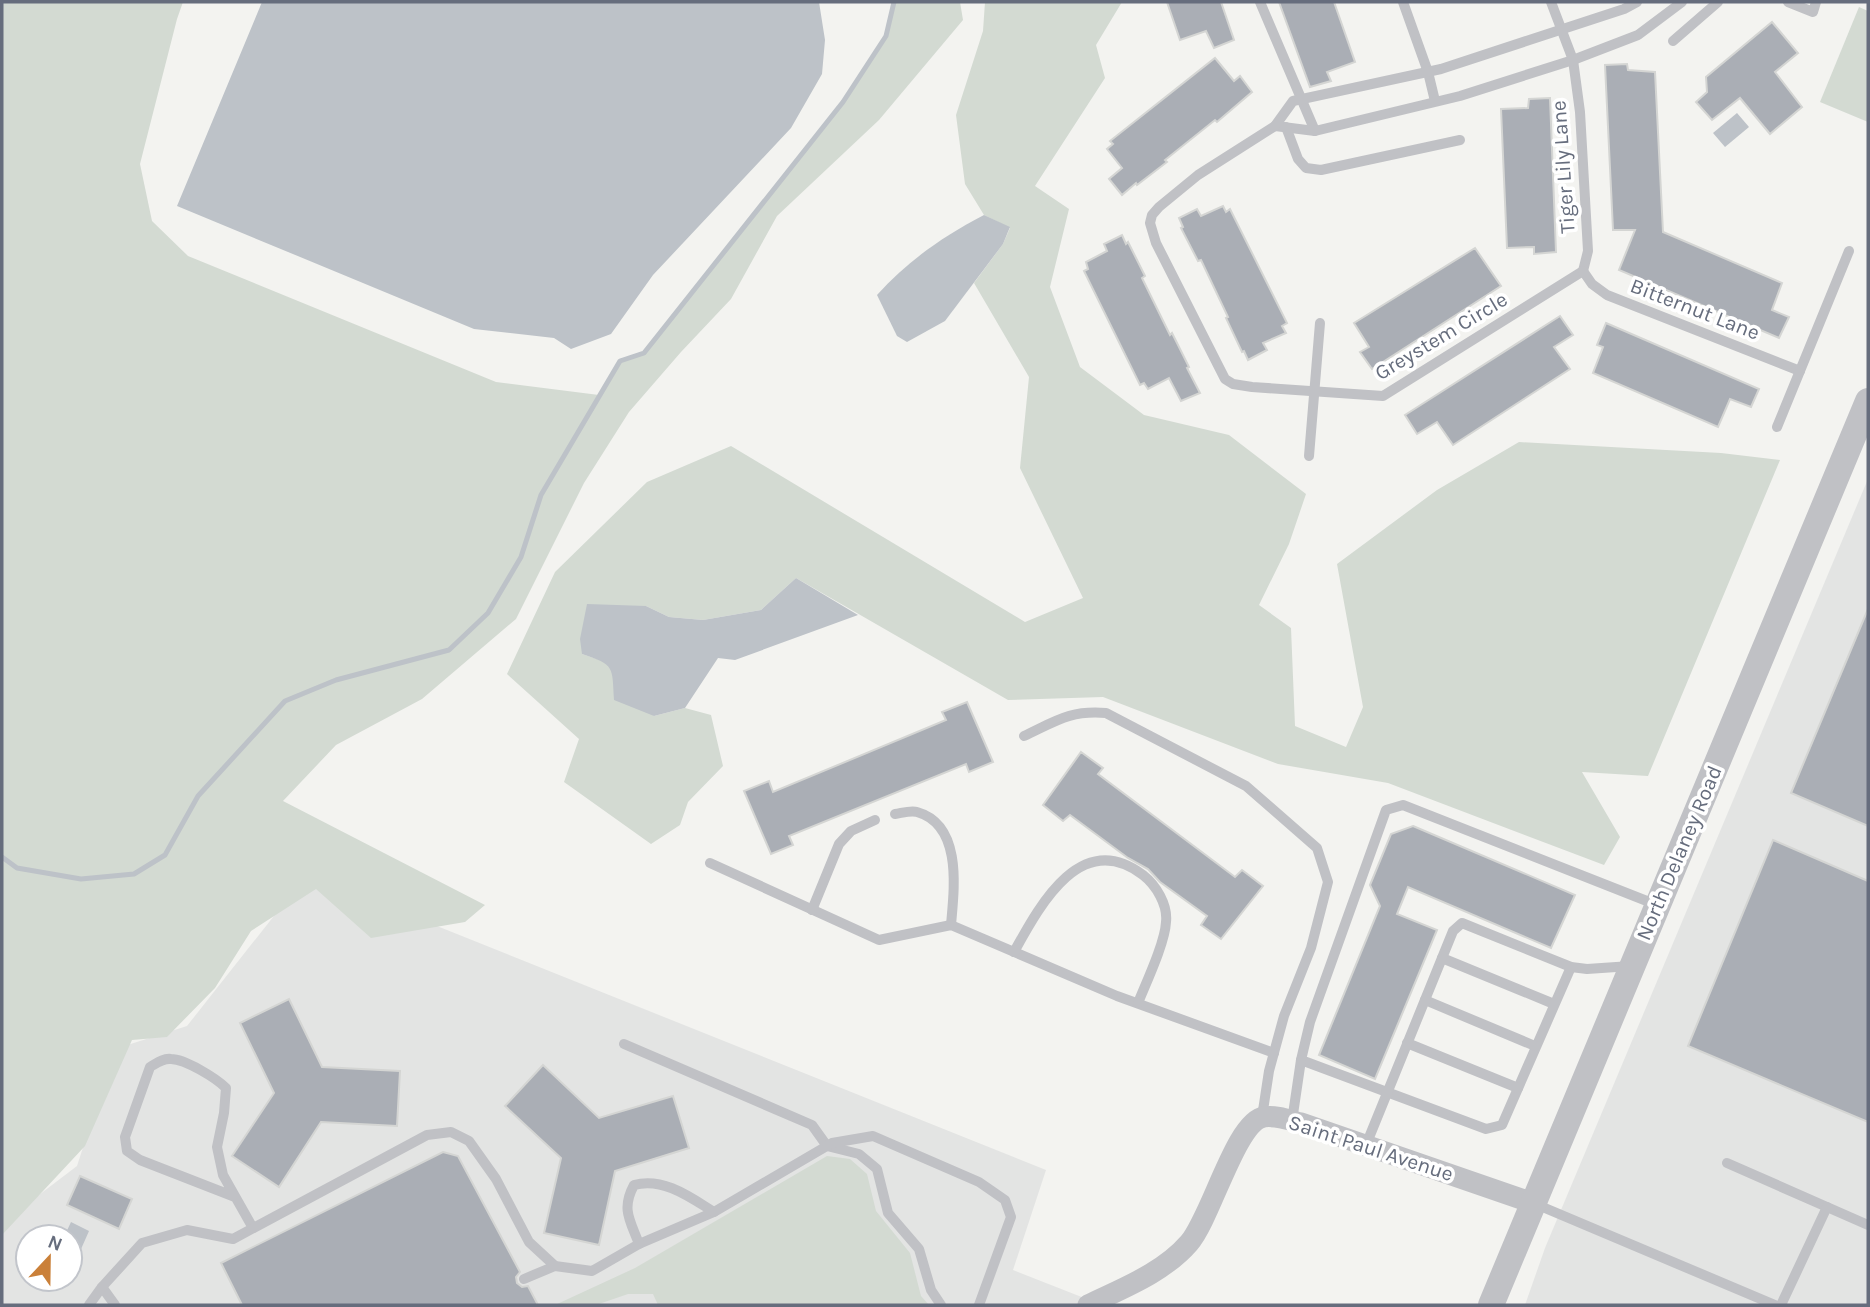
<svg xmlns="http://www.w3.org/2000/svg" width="1870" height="1307" font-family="Karla,sans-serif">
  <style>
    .built { fill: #e3e4e3; fill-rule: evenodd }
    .green { fill: #d3dad2 }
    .water { fill: #bdc2c8 }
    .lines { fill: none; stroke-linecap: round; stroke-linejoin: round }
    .stream { stroke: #bdc2c8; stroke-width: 5 }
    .building { fill: #aaaeb5; stroke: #d4d5d3; stroke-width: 2 }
    .service { stroke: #c0c1c5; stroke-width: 10 }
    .minor { stroke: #c0c1c5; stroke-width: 21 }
    .tertiary { stroke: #c0c1c5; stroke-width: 26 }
    .labels { text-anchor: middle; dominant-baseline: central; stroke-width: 7; stroke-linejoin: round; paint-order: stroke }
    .street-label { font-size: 21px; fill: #666d7d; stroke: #fff }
  </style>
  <rect width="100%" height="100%" fill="#f3f3f0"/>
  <g class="built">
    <path d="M1868,479v826h-343l20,-57z"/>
    <path d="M307,874l739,296 -33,100 89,35h-1100v-82l75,-57 38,-117 72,-23zM28,1237h42v42h-42z"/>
  </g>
  <g class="green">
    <path d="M2,2h181l-6,17 -37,145 12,57 36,35 308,126 103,13 21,-34 24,-8 199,-251 43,-66 8,-34h66l3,18 -84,100 -102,96 -46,83 -50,53 -52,60 -45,71 -68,136 -94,80 -86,46 -53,56 202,104 -20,17 -94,16 -55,-49 -65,42 -36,57 -48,49 -35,3 -47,106 -83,89z"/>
    <path d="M985,2h137l-26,43 9,33 -70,108 34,23 -19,78 30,80 64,48 85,20 77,59 -17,50 -30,61 32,23 4,98 51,21 17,-40 -26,-143 100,-74 82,-48 202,11 59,7 -132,316 -66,-4 38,65 -16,28 -216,-82 -110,-19 -175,-67 -95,3 -212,-122 -35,32 -58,10 -34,-3 -23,-11 -64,48 24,8 48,54 31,-8 26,7 12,51 -35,36 -8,23 -29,19 -87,-62 15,-43 -72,-65 48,-102 92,-90 84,-36 294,176 58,-24 -63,-130 9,-91 -55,-94 29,-39 7,-16 -26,-13 -19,-31 -9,-69 27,-84z"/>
    <path d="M1859,7l9,4v111l-48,-20z"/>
    <path d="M827,1156l23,3 17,15 9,37 34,42 11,43 8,9h-271l-5,-11h-25l-32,11h-41l80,-37z"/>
  </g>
  <g class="water">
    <path d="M262,2h557l6,38 -3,34 -31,54 -138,147 -42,59 -40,15 -17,-11 -80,-9 -297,-123z"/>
    <path d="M1737,113l12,14 -24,20 -12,-14z"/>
    <path d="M984,215l26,12 -7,17 -58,77 -38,21 -10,-6 -20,-41c32,-35 65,-58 107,-80z"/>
    <path d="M796,578l62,37 -123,45 -17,-2 -33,50 -31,8 -40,-16c-2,-34 1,-35 -32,-46l-2,-15 7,-35 59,2 23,11 34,3 58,-10z"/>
    <path d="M71,1222l18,9 -19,43v-37h-6z"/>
  </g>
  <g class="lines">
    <path class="stream" d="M2,857l15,11 64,11 53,-5 31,-19 33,-59 87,-95 51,-21 113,-30 39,-37 33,-56 20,-62 79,-134 24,-8 199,-251 43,-66 8,-34"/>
  </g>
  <g class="building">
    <path d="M1167,2h54l13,38 -20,8 -8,-17 -26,9z"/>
    <path d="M1279,2h55l21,60 -28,10 4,9 -21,6z"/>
    <path d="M1772,22l26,31 -23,19 27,35 -32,27 -30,-36 -28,22 -16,-18 11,-10 -1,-15z"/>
    <path d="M1215,58l19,23 6,-5 12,16 -35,30 -2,-2 -50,40 2,2 -30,23 -1,-2 -14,12 -13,-16 13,-11 -15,-19 6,-5 -3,-3z"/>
    <path d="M1627,64l1,6 27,2 8,160 119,51 -10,27 17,7 -10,21 -160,-68 16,-40h-22l-8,-165z"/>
    <path d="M1550,98l6,154 -22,2v-7l-27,1 -6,-139 27,-1 1,-9z"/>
    <path d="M1223,206l3,6 4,-3 57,114 -5,3 4,7 -23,10 4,7 -19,10 -4,-9 -2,1 -16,-34 2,-1 -27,-57 -3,1 -17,-33 2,-1 -4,-9 18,-9 4,7z"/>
    <path d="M1122,235l4,9 2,-2 17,34 -3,2 28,57 2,-2 17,34 -2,1 13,25 -19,8 -12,-23 -21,11 -4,-6 -4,2 -56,-114 4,-2 -2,-7 21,-11 -3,-7z"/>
    <path d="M1475,248l26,38 -129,83 -12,-17 9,-5 -15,-24z"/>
    <path d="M1560,316l13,19 -19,12 16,22 -117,76 -16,-23 -20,12 -12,-19z"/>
    <path d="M1606,323l153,66 -8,18 -21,-8 -12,28 -125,-54 10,-26 -6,-2z"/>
    <path d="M1868,609v217l-77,-33z"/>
    <path d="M967,702l26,60 -24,10 -3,-8 -177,72 4,9 -22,9 -27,-63 25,-10 4,11 173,-72 -4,-8z"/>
    <path d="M1081,752l22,16 -5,6 137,103 7,-7 21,16 -42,53 -20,-14 6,-9 -47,-34 -12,-13 -20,-11 -58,-43 -7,6 -20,-16z"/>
    <path d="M1413,826l162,69 -24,53 -143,-61 -11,27 40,16 -62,149 -56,-24 61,-149 -10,-21 21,-51z"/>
    <path d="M1773,840l95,41v241l-180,-76z"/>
    <path d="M289,999l33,68 78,4 -3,55 -76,-4 -42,65 -47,-31 42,-63 -34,-70z"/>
    <path d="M543,1065l56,53 74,-22 16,52 -74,23 -16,74 -55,-12 17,-75 -56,-52z"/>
    <path d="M443,1152l15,4 62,116 -4,5 1,6 5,4 6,-1 10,19h-296l-21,-42z"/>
    <path d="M80,1176l52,23 -13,30 -52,-24z"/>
  </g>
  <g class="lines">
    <g class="service">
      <path d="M1260,2l55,129"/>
      <path d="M1403,2l25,70 7,29"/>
      <path d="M1551,2l22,58 7,52 8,139 -5,20"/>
      <path d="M1788,2l25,10 3,-10"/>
      <path d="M1673,41l45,-39"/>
      <path d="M1275,126l40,5 145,-35 113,-36 65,-25 44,-33"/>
      <path d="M1286,127l12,32 8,9 15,2 139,-30"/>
      <path d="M1583,271l-200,125 -131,-9 -19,-3 -8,-5 -69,-136 -6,-20 2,-8 7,-8 39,-32 77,-49 18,-25 148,-32 183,-60 13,-7"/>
      <path d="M1583,271l9,13 15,11 193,76"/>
      <path d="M1777,427l72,-176"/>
      <path d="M1309,456l11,-133"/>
      <path d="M1024,736c32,-15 46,-26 82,-23l140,73 71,62 11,34 -17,66 -27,68 -15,55 -7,46"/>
      <path d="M895,814c7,-1 16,-4 22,-2 46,13 37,78 34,113"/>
      <path d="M710,863l169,77 72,-15 166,71 157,57"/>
      <path d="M812,910l27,-66 12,-13 24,-11"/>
      <path d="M1014,952c26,-47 67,-124 129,-77 13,10 25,30 23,47 -1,21 -20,61 -28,81"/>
      <path d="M1442,958l112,46"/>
      <path d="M1571,967l-69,158 -16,4 -185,-69 9,-38 76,-212 17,-5 254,100"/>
      <path d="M1425,1000l110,46"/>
      <path d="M1407,1043l111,45"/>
      <path d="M624,1044l188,81 15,21"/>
      <path d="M1292,1121l9,-61"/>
      <path d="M1366,1145l87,-214 9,-8 109,44 16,2 44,-3"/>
      <path d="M827,1146l32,8 18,15 11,44 31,36 12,41 10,15"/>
      <path d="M1727,1163l100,44"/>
      <path d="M235,1197l-95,-37 -13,-9 -2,-14 25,-70c7,-4 13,-9 21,-8 14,0 45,19 55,29l-2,25 -7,34 6,28 30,53"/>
      <path d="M1533,1203l242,102"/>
      <path d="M639,1244l75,-32"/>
      <path d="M524,1279l31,-13"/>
      <path d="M102,1287l13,18"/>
      <path d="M89,1305l13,-18 40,-44 45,-13 46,9 194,-104 24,-3 18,9 27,38 33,63 26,24 37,5 47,-27c-9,-24 -18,-35 -5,-59 29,-8 56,12 80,27l118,-69 41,-7 106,46 26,18 6,17 -32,88"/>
      <path d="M1781,1305l46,-98 41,18"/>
    </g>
    <path class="minor" d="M1088,1305c35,-17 75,-32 101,-62 22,-25 47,-122 75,-126 12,-2 25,3 37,6l232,80"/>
    <path class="tertiary" d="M1491,1305l377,-904"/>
  </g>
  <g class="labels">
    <g class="street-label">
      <text transform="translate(1563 167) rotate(-94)">Tiger Lily Lane</text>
      <text transform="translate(1695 309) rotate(21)">Bitternut Lane</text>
      <text transform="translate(1441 336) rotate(-31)">Greystem Circle</text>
      <text transform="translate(1679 853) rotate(-67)">North Delaney Road</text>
      <text transform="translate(1371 1148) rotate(18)">Saint Paul Avenue</text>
    </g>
  </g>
  <rect width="1870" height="1307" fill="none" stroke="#666d7d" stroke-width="7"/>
  <g transform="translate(49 1258) rotate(22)"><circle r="33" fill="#ffffff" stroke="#c2c5cb" stroke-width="2"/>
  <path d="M0-5L12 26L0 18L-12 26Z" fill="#ca8039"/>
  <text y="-10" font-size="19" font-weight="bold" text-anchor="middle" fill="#666d7d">N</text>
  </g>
</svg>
